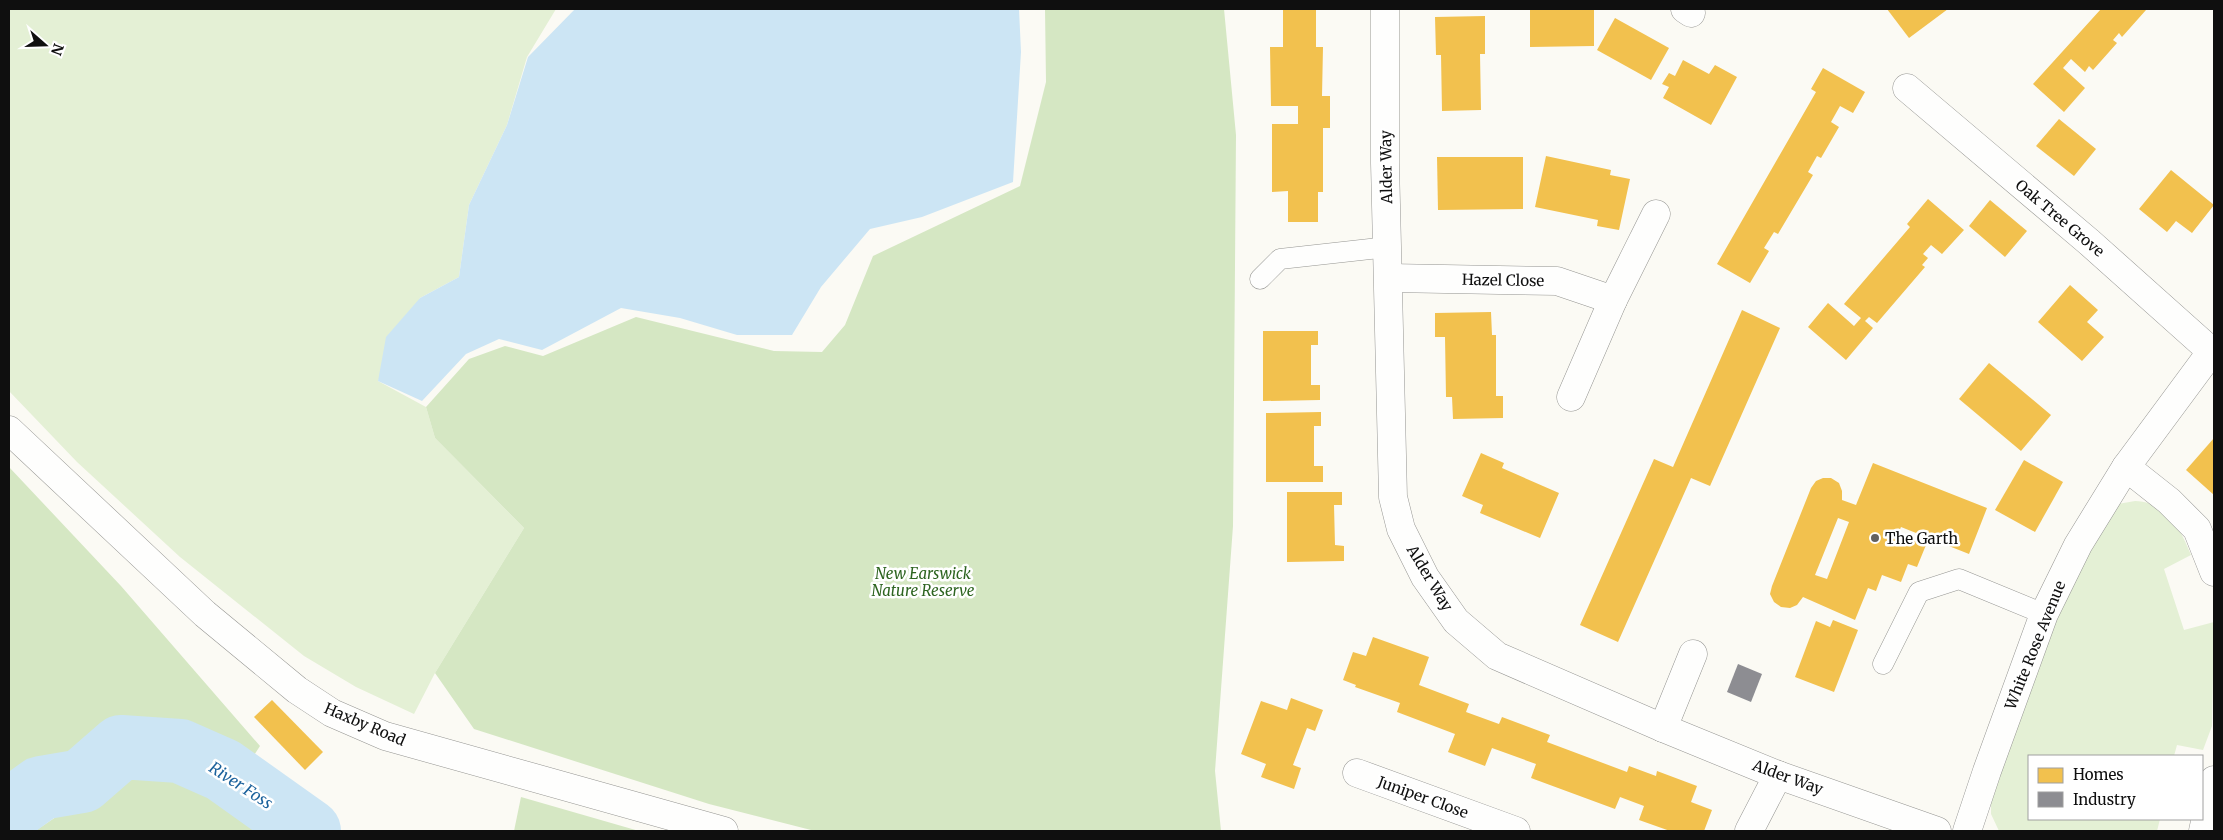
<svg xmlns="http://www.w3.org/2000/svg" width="2223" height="840" font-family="Merriweather,serif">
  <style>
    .green { fill: #e4f0d5 }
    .forest { fill: #d5e7c3 }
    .water { fill: #cce5f4 }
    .homes { fill: #f2c14e; fill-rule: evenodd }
    .industry { fill: #8d8d92 }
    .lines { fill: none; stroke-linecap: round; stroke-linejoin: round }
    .river { stroke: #cce5f4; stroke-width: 64 }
    .service-casing { stroke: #959592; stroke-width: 21 }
    .minor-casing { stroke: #959592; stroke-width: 29 }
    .tertiary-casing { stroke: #959592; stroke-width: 29 }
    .service { stroke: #fefefd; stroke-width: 20 }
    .minor { stroke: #fefefd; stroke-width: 28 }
    .tertiary { stroke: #fefefd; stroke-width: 28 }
    .poi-dot { fill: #62615f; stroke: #fff; stroke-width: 2 }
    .labels { text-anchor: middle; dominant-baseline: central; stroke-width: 5; stroke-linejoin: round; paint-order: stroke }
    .street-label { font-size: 15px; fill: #0f0f0f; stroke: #fff }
    .poi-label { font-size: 15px; fill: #0f0f0f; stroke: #fff; text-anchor: start }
    .park-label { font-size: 15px; font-style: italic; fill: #2e6521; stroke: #fff }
    .water-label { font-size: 16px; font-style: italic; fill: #1c629c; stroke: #fff }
  </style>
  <rect width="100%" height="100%" fill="#fbfaf4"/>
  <g class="green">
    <path d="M9,9h547l-29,48 -20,68 -38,80 -10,72 -39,21 -42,83 48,26 9,31 89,90 -89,145 -21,41 -58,-27 -52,-31 -124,-99 -103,-95 -68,-71z"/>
    <path d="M2135,501c31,0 46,29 56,54l-27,14 20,61 30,-8 -2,104 -9,24 -26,-5 -3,11h-145v63h131l-3,12h-158l-8,-17v-17c36,-100 68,-204 127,-293z"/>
  </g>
  <g class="forest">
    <path d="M1045,9h179l12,126 -3,391 -18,245 6,60h-406l-106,-27 -235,-75 -39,-56 89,-145 -89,-90 -9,-31 43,-48 36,-13 38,10 93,-39 138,34 48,1 23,-27 28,-69 147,-70 26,-104z"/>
    <path d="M9,467l112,119 139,160 -11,17 -51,-22 -63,-9 -126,64z"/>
    <path d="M123,758l47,3 42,16 70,54h-247l61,-41z"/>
    <path d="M521,797l118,34h-125z"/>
  </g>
  <path class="water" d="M575,9h444l2,43 -8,130 -91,35 -52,12 -49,58 -29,48h-55l-57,-17 -59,-10 -79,42 -43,-11 -33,15 -44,47 -44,-20 8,-44 34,-39 39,-21 10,-72 38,-80 21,-68z"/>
  <g class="homes">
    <path d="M1283,9h33v38h7l-1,49h8v32h-7v64h-5v30h-30v-31l-16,1v-68h26v-18h-27l-1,-59h13z"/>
    <path d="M1530,9h64v37l-64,1z"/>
    <path d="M1887,9h61l-39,29z"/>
    <path d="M2101,9l45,1 -24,27 -3,-4 -6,7 4,3 -24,27 -4,-4 -4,6 -14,-13 -8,9 22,20 -21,24 -31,-28z"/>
    <path d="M1485,16v38h-5l1,56 -39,1 -1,-56h-5l-1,-38z"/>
    <path d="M1615,18l54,30 -18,32 -54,-30z"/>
    <path d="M1683,60l26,14 6,-9 22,12 -26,48 -48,-27 6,-11 -7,-3 7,-11 6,3z"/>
    <path d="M1823,68l42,24 -12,21 -13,-7 -9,16 8,5 -18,31 -4,-2 -9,16 5,3 -35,59 -4,-2 -10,16 5,3 -19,32 -33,-19 99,-172 -5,-3z"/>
    <path d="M2059,119l37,30 -22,27 -38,-30z"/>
    <path d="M1546,156l65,14 -1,5 20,4 -11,51 -22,-4 1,-6 -63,-13z"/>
    <path d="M1437,157h86v52l-85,1z"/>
    <path d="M2171,170l43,35 -22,28 -16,-12 -9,11 -28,-23z"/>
    <path d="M1928,199l36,31 -22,24 -11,-9 -8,9 5,4 -6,7 3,2 -48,56 -8,-6 -4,4 8,7 -27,32 -38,-33 20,-24 26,23 7,-8 -17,-14 66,-77 -3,-3z"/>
    <path d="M1990,200l37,31 -22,26 -36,-31z"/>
    <path d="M2070,285l28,25 -11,12 17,15 -22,24 -44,-39z"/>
    <path d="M1742,310l38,18 -70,158 -19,-8 -73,164 -38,-17 74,-166 19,8z"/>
    <path d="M1491,312l1,23h4v61h7v22l-50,1 -1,-22h-6l-1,-60h-10v-24z"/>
    <path d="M1263,331h55v14h-7v40h9v15l-57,1z"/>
    <path d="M1989,363l62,52 -30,36 -62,-52z"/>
    <path d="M1321,412v14h-7v40h9v16h-57v-69z"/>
    <path d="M2214,438v57l-28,-25z"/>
    <path d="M1481,453l23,10 -2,5 57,25 -19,45 -60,-25 3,-8 -21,-9z"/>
    <path d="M2024,460l39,22 -28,50 -40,-22z"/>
    <path d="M1873,463l114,45 -18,46 -68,-27 -3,7 28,11 -9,22 -9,-3 -7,18 -19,-7 -6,16 -8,-3 -13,32 -52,-23 -6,8 -7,3 -9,-1 -7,-5 -4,-8 2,-8 39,-98 5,-7 7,-3h8l8,5 3,8v9l14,5zM1838,518l11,4 -22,57 -12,-4z"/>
    <path d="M1287,492h55v13h-8l1,40 9,1v15l-57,1z"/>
    <path d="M1833,620l25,10 -24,62 -39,-15 21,-56 14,6z"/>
    <path d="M1373,637l56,20 -10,28 50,19 -3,8 33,12 3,-7 48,18 -3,7 80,30 2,-6 27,10 1,-5 40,15 -6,16 21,8 -8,21h-34l-31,-11 5,-14 -24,-9 -5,12 -84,-31 5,-14 -44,-16 -7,18 -37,-14 7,-18 -58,-22 3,-9 -45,-16 1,-2 -13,-5 10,-28 13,4z"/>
    <path d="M1291,698l32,12 -8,21 -8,-3 -14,37 8,3 -7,21 -33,-12 5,-13 -25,-10 20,-53 26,9z"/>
    <path d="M272,700l51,52 -18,18 -51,-53z"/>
  </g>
  <path class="industry" d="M1738,664l24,10 -11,28 -24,-10z"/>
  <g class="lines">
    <path class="river" d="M9,811l32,-23 41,-7 39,-34 59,4 43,19 86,61"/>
    <defs>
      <g id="service">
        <path d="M1260,279l20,-20 108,-12"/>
        <path d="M1883,664l36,-72 40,-13 85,35"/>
      </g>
      <g id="minor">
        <path d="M1385,9v154l8,334 8,32 24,48 31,44 41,35 166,72 115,47 159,56"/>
        <path d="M1685,9l6,4"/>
        <path d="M1907,88l182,154 122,109"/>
        <path d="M1390,278l167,3 56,19 -42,97"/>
        <path d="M1613,300l43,-86"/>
        <path d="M2126,467l43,34 28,28 17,43"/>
        <path d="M1663,728l30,-74"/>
        <path d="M1357,773l159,58"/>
        <path d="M1749,831l29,-56"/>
        <path d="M1967,831l20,-60 57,-157 34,-69 48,-78 88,-119"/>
        <path d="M2203,831l11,-51"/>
      </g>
      <path id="tertiary" d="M9,430l196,184 92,76 35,23 53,23 339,95"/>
    </defs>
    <use href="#service" class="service-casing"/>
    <use href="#minor" class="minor-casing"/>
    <use href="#tertiary" class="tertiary-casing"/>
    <use href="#service" class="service"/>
    <use href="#minor" class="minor"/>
    <use href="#tertiary" class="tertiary"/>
  </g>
  <circle class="poi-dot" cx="1875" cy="538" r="5"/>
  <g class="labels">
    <g class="street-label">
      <text transform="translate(1386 167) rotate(-91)">Alder Way</text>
      <text transform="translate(2060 218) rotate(40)">Oak Tree Grove</text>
      <text transform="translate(1503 280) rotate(1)">Hazel Close</text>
      <text transform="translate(1430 578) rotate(59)">Alder Way</text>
      <text transform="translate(2035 645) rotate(-68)">White Rose Avenue</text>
      <text transform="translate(365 724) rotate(23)">Haxby Road</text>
      <text transform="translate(1788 777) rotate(20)">Alder Way</text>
      <text transform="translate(1423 797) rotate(20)">Juniper Close</text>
    </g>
    <g class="poi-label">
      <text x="1885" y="538">The Garth</text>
    </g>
    <g class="park-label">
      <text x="923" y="573">New Earswick<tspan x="923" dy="17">Nature Reserve</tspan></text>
    </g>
    <g class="water-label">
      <text transform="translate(241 785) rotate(33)">River Foss</text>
    </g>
  </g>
  <rect width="2223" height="840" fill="none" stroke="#0f0f0f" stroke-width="20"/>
  <rect x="2028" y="755" width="175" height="65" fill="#ffffff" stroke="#9f9f9f"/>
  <rect x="2038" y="768" width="25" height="15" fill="#f2c14e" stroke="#9f9f9f"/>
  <text x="2073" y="780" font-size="15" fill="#0f0f0f">Homes</text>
  <rect x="2038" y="792" width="25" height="15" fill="#8d8d92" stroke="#9f9f9f"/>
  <text x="2073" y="805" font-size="15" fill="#0f0f0f">Industry</text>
  <g transform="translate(45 45) rotate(110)" stroke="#ffffff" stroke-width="4" paint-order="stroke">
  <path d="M0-4L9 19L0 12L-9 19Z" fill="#0f0f0f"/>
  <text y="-8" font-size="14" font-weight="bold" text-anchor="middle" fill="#0f0f0f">N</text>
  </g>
</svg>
